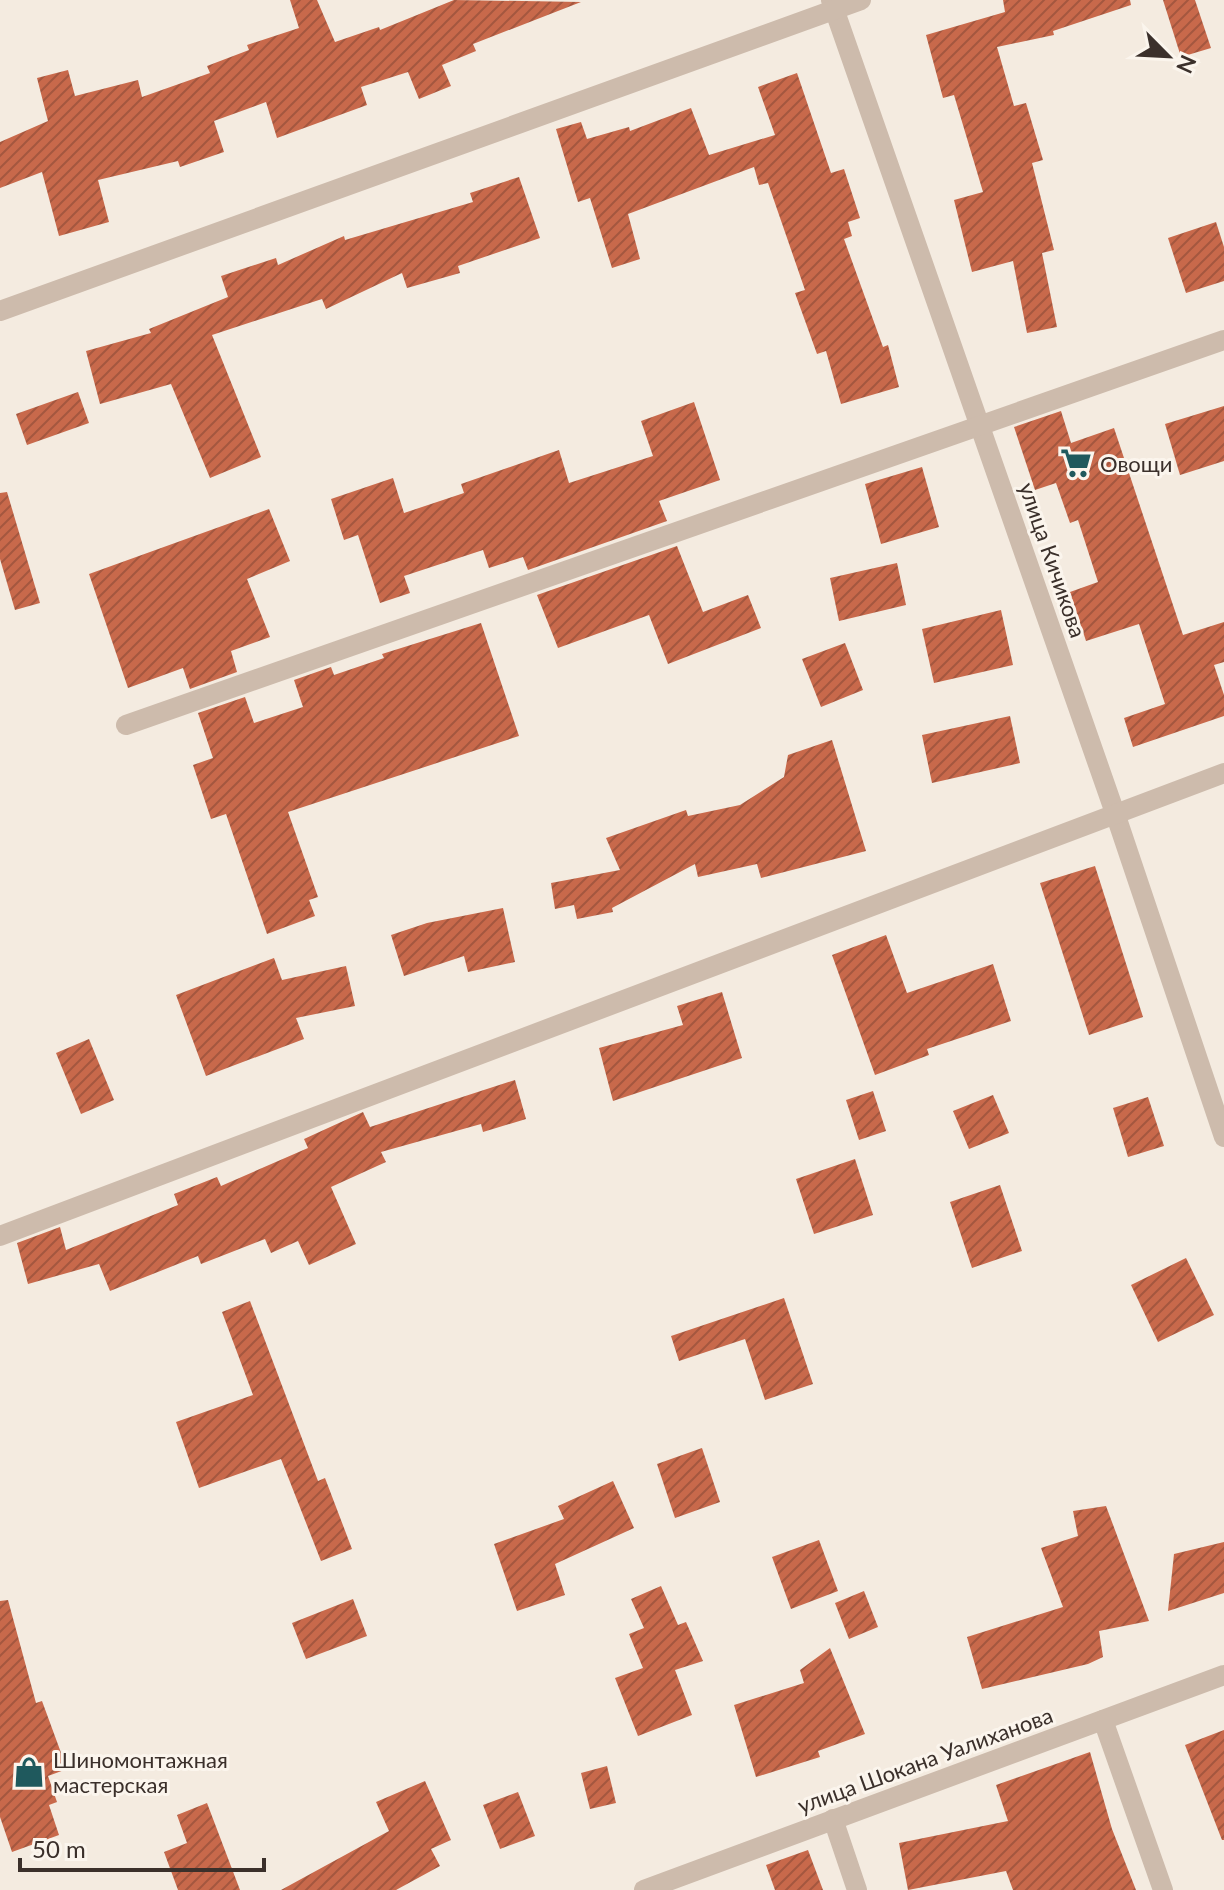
<svg xmlns="http://www.w3.org/2000/svg" width="1224" height="1890" font-family="Lato,sans-serif">
  <style>
    .building { fill: url(#building-hatch) }
    .lines { fill: none; stroke-linecap: round; stroke-linejoin: round }
    .street { stroke: #cdbbac; stroke-width: 20 }
    .labels { text-anchor: middle; dominant-baseline: central; stroke-width: 6; stroke-linejoin: round; paint-order: stroke }
    .poi-label { font-size: 22px; fill: #3b302b; stroke: #fbf5ed; text-anchor: start }
    .street-label { font-size: 22px; fill: #3b302b; stroke: #fbf5ed }
  </style>
  <defs>
    <pattern id="building-hatch" width="6" height="6" patternUnits="userSpaceOnUse" patternTransform="scale(2)"><rect width="6" height="6" fill="#c8694b"/><path d="M-1 1l2-2M0 6l6-6M5 7l2-2" fill="none" stroke="#a4573f"/></pattern>
  </defs>
  <rect width="100%" height="100%" fill="#f4ebe0"/>
  <g class="building">
    <path d="M290,0h27l18,42 44,-15 1,3 74,-30 127,2 -108,42 3,7 -34,14 9,21 -32,13 -11,-27 -47,15 6,18 -90,33 -11,-36 -52,19 10,31 -44,15 -2,-6 -80,19 11,42 -50,14 -17,-64 -42,16v-46l48,-21 -11,-43 31,-8 7,26 63,-16 4,17 68,-24 -3,-7 42,-16 -2,-5 52,-17z"/>
    <path d="M1003,0h127l1,5 -78,26 1,4 -57,12 17,59 12,-3 17,57 -11,3 22,87 -12,3 15,74 -30,6 -14,-72 -41,11 -18,-72 29,-8 -29,-97 -11,3 -17,-63 79,-23z"/>
    <path d="M1163,0h32l16,48 -30,9z"/>
    <path d="M797,73l34,100 13,-4 16,49 -12,4 4,14 -8,3 39,108 5,-2 11,42 -58,17 -15,-53 -9,3 -22,-61 10,-3 -37,-107 -9,2 -5,-18 -126,47 12,45 -28,9 -22,-70 -12,4 -22,-73 25,-7 6,17 42,-12 1,4 61,-23 18,47 66,-20 -17,-48z"/>
    <path d="M519,177l21,61 -82,28 2,7 -53,15 -5,-15 -76,36 -4,-10 -110,36 49,122 -51,21 -39,-94 -71,20 -14,-53 65,-18 -2,-4 79,-32 -7,-21 55,-18 2,7 66,-29 1,4 128,-38 -3,-9z"/>
    <path d="M1216,222l8,25v34l-38,12 -18,-55z"/>
    <path d="M78,392l11,31 -62,22 -11,-31z"/>
    <path d="M694,402l26,78 -61,21 8,20 -139,49 -5,-13 -34,11 -6,-18 -79,26 6,17 -30,10 -22,-68 -14,5 -13,-41 62,-21 11,35 60,-20 -3,-9 98,-34 10,33 84,-27 -12,-35z"/>
    <path d="M1224,406v55l-44,14 -15,-51z"/>
    <path d="M1061,411l10,32 43,-15 69,207 41,-13v40l-10,3 10,30v21l-91,31 -9,-29 41,-14 -26,-80 -53,17 -16,-49 28,-10 -20,-62 -8,3 -14,-40 -21,7 -21,-63z"/>
    <path d="M922,467l17,60 -58,17 -16,-60z"/>
    <path d="M7,492l33,111 -25,7 -15,-51v-66z"/>
    <path d="M269,509l21,52 -43,18 23,58 -39,14 6,21 -47,17 -7,-21 -55,20 -39,-114z"/>
    <path d="M677,546l26,66 45,-17 13,33 -93,36 -19,-49 -91,33 -21,-53z"/>
    <path d="M897,563l9,42 -67,16 -9,-43z"/>
    <path d="M1001,610l12,55 -79,18 -12,-54z"/>
    <path d="M481,623l38,113 -231,76 30,85 -9,3 6,16 -48,18 -41,-120 -15,5 -18,-54 20,-7 -15,-45 47,-16 9,26 49,-16 -9,-27 37,-13 3,8 50,-17 -2,-4z"/>
    <path d="M845,643l18,47 -42,17 -19,-48z"/>
    <path d="M1010,716l10,47 -88,20 -10,-48z"/>
    <path d="M832,740l34,111 -105,27 -4,-14 -59,13 -3,-13 -83,44 1,4 -36,7 -3,-14 -19,4 -4,-26 69,-13 -14,-32 80,-28 2,6 52,-11 44,-28 4,-22z"/>
    <path d="M1095,866l48,151 -54,18 -49,-152z"/>
    <path d="M503,908l12,54 -47,10 -4,-16 -60,20 -13,-41 36,-12z"/>
    <path d="M886,935l21,58 86,-29 18,57 -84,28 2,6 -54,20 -43,-120z"/>
    <path d="M274,958l8,22 64,-14 9,40 -59,12 8,21 -98,37 -30,-81z"/>
    <path d="M722,992l20,66 -129,43 -14,-53 84,-23 -6,-19z"/>
    <path d="M89,1039l25,61 -33,14 -25,-61z"/>
    <path d="M515,1080l11,39 -43,13 -2,-8 -100,28 5,10 -55,25 25,57 -47,21 -11,-24 -27,12 -6,-14 -64,25 -3,-8 -88,35 -11,-27 -71,20 -11,-41 43,-16 6,23 112,-45 -4,-11 43,-17 4,9 87,-38 -4,-9 59,-27 7,15z"/>
    <path d="M873,1091l13,40 -27,9 -13,-40z"/>
    <path d="M993,1095l16,38 -40,16 -16,-38z"/>
    <path d="M1148,1097l16,49 -36,11 -15,-49z"/>
    <path d="M855,1159l18,56 -59,19 -18,-55z"/>
    <path d="M1000,1185l22,66 -50,17 -22,-66z"/>
    <path d="M1186,1258l28,57 -56,27 -27,-57z"/>
    <path d="M784,1298l29,86 -48,16 -20,-61 -66,22 -8,-25z"/>
    <path d="M250,1301l68,180 7,-3 27,71 -31,12 -40,-102 -82,29 -23,-66 77,-27 -31,-83z"/>
    <path d="M702,1448l18,54 -45,16 -18,-54z"/>
    <path d="M613,1481l21,47 -79,36 10,31 -48,16 -23,-67 70,-25 -6,-13z"/>
    <path d="M1106,1506l43,115 -50,10 4,26 -15,7 -106,25 -15,-52 96,-30 -22,-59 37,-12 -5,-25z"/>
    <path d="M819,1540l19,51 -47,18 -19,-52z"/>
    <path d="M1224,1542v51l-56,18 6,-57z"/>
    <path d="M661,1586l17,39 8,-3 17,39 -28,9 17,45 -54,21 -23,-58 28,-10 -14,-34 15,-6 -13,-29z"/>
    <path d="M864,1591l14,36 -29,12 -14,-36z"/>
    <path d="M353,1599l14,37 -61,23 -14,-36z"/>
    <path d="M8,1600l28,103 6,-2 25,68 -19,7 9,26 -8,3 10,30 -47,17 -12,-35v-216z"/>
    <path d="M830,1648l35,86 -47,17 2,6 -64,20 -22,-72 70,-22 -4,-13z"/>
    <path d="M1224,1730v110h-2l-37,-95z"/>
    <path d="M1090,1752l22,77 24,61h-123l-7,-19 -98,19 -9,-47 109,-22 -12,-36z"/>
    <path d="M607,1766l9,37 -26,6 -9,-36z"/>
    <path d="M425,1781l26,59 -20,9 9,17 -44,24h-115l108,-59 -13,-29z"/>
    <path d="M518,1792l17,44 -35,13 -17,-44z"/>
    <path d="M207,1803l33,87h-62l-14,-38 23,-9 -10,-28z"/>
    <path d="M808,1850l15,40h-48l-9,-25z"/>
  </g>
  <g class="lines">
    <g class="street">
      <path d="M831,0l284,813 109,324"/>
      <path d="M0,311l861,-311"/>
      <path d="M126,725l1098,-385"/>
      <path d="M0,1236l1224,-463"/>
      <path d="M1103,1720l60,170"/>
      <path d="M833,1819l24,71"/>
      <path d="M644,1890l580,-215"/>
    </g>
  </g>
  <defs>
    <symbol id="supermarket-bare" viewBox="-9 -9 18 18"><path d="M-6-5.5h2.5l.6 2H6L4.5 2H-2.5L-4.4-4H-6ZM-1.5 3.2a1.3 1.3 0 1 0 .1 0ZM3 3.2a1.3 1.3 0 1 0 .1 0Z" fill="#1f595d" stroke="#fbf5ed" stroke-width="2.5" paint-order="stroke"/></symbol>
    <symbol id="shop-bare" viewBox="-9 -9 18 18"><path d="M-5-2.5h2.3a2.7 3.5 0 0 1 5.4 0H5L5.5 6h-11ZM-1.5-2.5h3a1.5 2.3 0 0 0-3 0Z" fill="#1f595d" stroke="#fbf5ed" stroke-width="2.5" paint-order="stroke"/></symbol>
  </defs>
  <g fill-rule="evenodd">
    <use href="#supermarket-bare" x="1054" y="441" width="44" height="44"/>
    <use href="#shop-bare" x="7" y="1750" width="44" height="44"/>
  </g>
  <g class="labels">
    <g class="poi-label">
      <text x="1100" y="463">Овощи</text>
      <text x="53" y="1759">Шиномонтажная<tspan x="53" dy="25">мастерская</tspan></text>
    </g>
    <g class="street-label">
      <text transform="translate(1053 560) rotate(71)">улица Кичикова</text>
      <text transform="translate(925 1760) rotate(-20)">улица Шокана Уалиханова</text>
    </g>
  </g>
  <g transform="translate(1168 56) rotate(114)" stroke="#fbf5ed" stroke-width="6" paint-order="stroke">
  <path d="M0-6L14 30L0 20L-14 30Z" fill="#3b302b"/>
  <text y="-12" font-size="22" font-weight="bold" text-anchor="middle" fill="#3b302b">N</text>
  </g>
  <path d="M20 1858v12h244v-12" fill="none" stroke="#3b302b" stroke-width="4"/>
  <text x="32" y="1858" font-size="24" fill="#3b302b" stroke="#fbf5ed" stroke-width="6" paint-order="stroke">50 m</text>
</svg>
